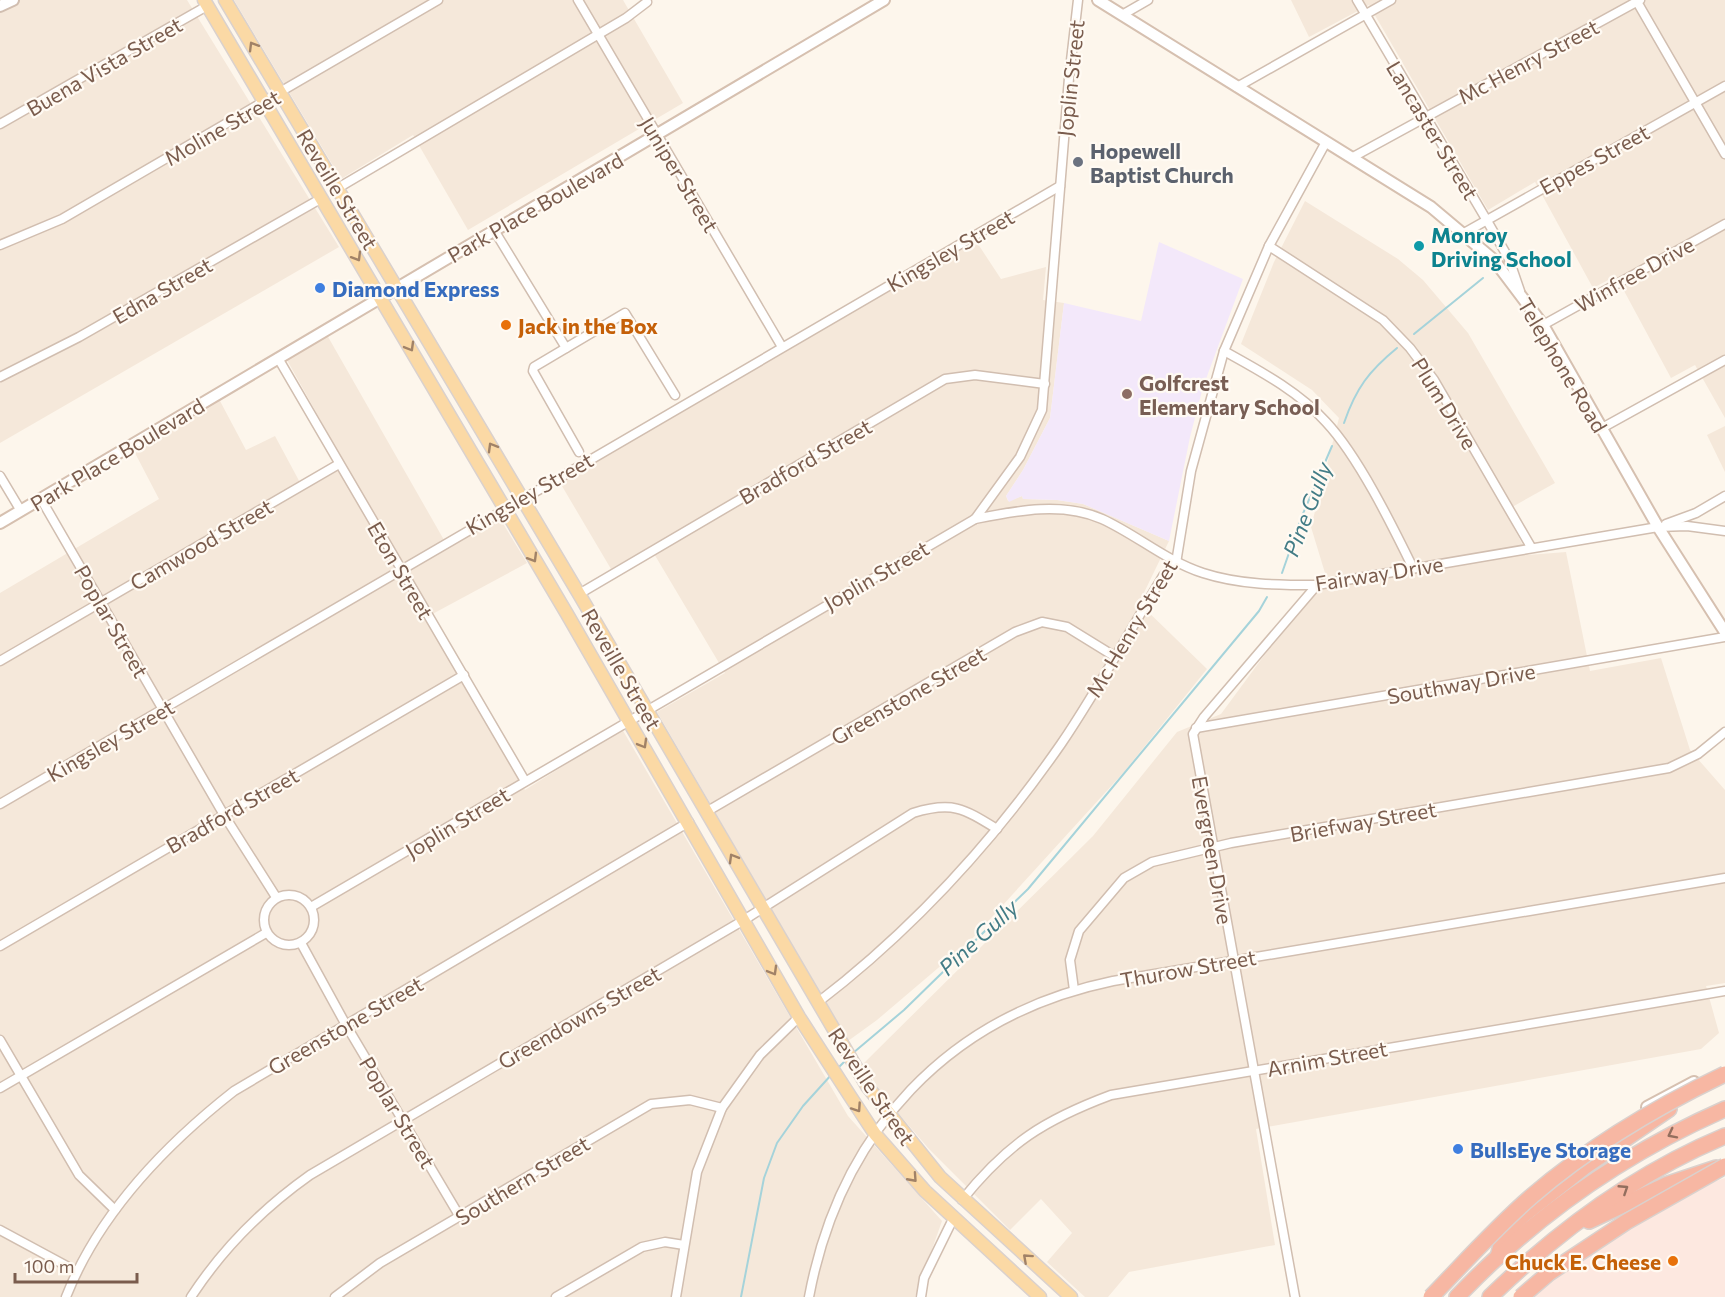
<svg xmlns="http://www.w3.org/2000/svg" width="1725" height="1297" font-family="Commissioner,sans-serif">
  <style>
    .residential { fill: #f5e8da }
    .commercial { fill: #fde8e0 }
    .education { fill: #f3e8fa }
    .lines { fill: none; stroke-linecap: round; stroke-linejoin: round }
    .stream { stroke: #a5d3da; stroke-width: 2 }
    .minor-casing { stroke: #d1beb0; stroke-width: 11 }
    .tertiary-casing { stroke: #d1beb0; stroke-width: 14 }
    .secondary-casing { stroke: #d6c0b0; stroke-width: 14 }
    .primary-casing { stroke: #dad1cd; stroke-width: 15 }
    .motorway-casing { stroke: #dad1cd; stroke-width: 18 }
    .minor { stroke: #fff; stroke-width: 8 }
    .tertiary { stroke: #fff; stroke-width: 10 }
    .secondary { stroke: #fff; stroke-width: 10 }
    .primary { stroke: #fbd9a5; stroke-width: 12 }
    .motorway { stroke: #f7b7a3; stroke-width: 15 }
    .motorway-bridge-casing { stroke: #dad1cd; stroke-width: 18; stroke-linecap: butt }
    .motorway-bridge { stroke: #f7b7a3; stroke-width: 15 }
    .oneway { stroke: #a18267 }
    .oneway2 { stroke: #936e5e }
    .worship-dot { fill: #6b7280; stroke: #fffaf3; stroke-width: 2 }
    .culture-dot { fill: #0f9aa8; stroke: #fffaf3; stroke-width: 2 }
    .shop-dot { fill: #3f7fe0; stroke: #fffaf3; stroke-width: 2 }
    .food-dot { fill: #e8710a; stroke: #fffaf3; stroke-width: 2 }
    .education-dot { fill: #8d6e63; stroke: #fffaf3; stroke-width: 2 }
    .labels { text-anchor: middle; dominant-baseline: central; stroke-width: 4.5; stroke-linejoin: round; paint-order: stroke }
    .street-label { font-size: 21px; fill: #7a5c4d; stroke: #fffaf3 }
    .worship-label { font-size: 21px; font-weight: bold; fill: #5b616d; stroke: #fffaf3; text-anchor: start }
    .culture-label { font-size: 21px; font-weight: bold; fill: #0d838f; stroke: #fffaf3; text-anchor: start }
    .shop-label { font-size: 21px; font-weight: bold; fill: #366cbe; stroke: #fffaf3; text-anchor: start }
    .food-label { font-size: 21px; font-weight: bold; fill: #c56008; stroke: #fffaf3; text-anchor: start }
    .education-label { font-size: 21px; font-weight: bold; fill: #785e54; stroke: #fffaf3; text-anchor: start }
    .water-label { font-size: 22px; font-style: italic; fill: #437c86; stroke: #fffaf3 }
  </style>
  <rect width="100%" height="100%" fill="#fdf6ec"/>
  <g class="residential">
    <path d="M0,0h187l152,247 -339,196z"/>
    <path d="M234,0h389l60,103 -215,127 -55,-95 -72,44z"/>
    <path d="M1291,0h434v418l-30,-53 -24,13 -55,-102 -23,12 -58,-106 -47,28 -119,-205 -60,32z"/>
    <path d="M1305,201l93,58 25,21 45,53 87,150 -50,28 23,44 38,-3 24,119 71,-13 29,92 35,40v193l-19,3 13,47 -18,16 -445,80 19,116 -146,27 -21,25h-23l-38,-35 25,-29 -31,-34 -31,31 -81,-81 -49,-57 -16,-29 229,-227 84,-104 44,-18 104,-141 -14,-46 28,-109 -27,-28 -71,-46 33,-82z"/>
    <path d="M976,241l25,38 45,-12 -3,33 21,3 -14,115 -27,52 -17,26 2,5 14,-5 1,3 34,1 26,4 86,37 -30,62 68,66 -83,103 -153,168 -94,80 -29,21 -191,-329 68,-39 -75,-126 -39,22 -52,-88z"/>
    <path d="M327,335l121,212 51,-30 28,46 -102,55 100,172 97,-61 226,387 94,105 -27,76h-915v-704l159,-94 -24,-46 85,-52 26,49 29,-14 29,54 42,-24 -59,-106z"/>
    <path d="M1725,426v46l-18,-37z"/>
  </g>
  <path class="commercial" d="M1725,1178v119h-192l53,-47 110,-62z"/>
  <path class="education" d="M1159,242l84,37 -40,108 -13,50 -21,104 -86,-37 -26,-4 -34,-1 -1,-3 -13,6 -3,-6 17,-26 27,-52 14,-115 77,18z"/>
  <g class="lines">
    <g class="stream">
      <path d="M1414,334l69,-56"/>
      <path d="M1344,423c12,-35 25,-52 53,-75"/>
      <path d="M1282,573l20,-57 30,-70"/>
      <path d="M853,1053l51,-43 124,-121 231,-278 8,-14"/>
      <path d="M838,1068l9,-9"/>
      <path d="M741,1297l23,-119 13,-35 26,-37 29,-32"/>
    </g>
    <defs>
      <g id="minor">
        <path d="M578,0l204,347"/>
        <path d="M1357,0l129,219 23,40 11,32"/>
        <path d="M1636,0l89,154"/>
        <path d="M1122,15l26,-15"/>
        <path d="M1237,87l154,-87"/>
        <path d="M0,124l207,-118"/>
        <path d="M1353,157l287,-157"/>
        <path d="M338,188l288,-170 21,-16"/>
        <path d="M494,230l72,118 59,-35 50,82"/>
        <path d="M1464,233l261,-147"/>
        <path d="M0,245l62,-26 376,-219"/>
        <path d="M1269,246l114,74 27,28 24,32 97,167"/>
        <path d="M1543,325l182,-101"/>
        <path d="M566,348l-32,19 -1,4 46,81"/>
        <path d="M1224,351c36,20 74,40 102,71 32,34 66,103 87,146"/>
        <path d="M278,358l247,423"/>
        <path d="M0,377l79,-40 243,-139"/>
        <path d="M1602,428l123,-68"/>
        <path d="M0,476l21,35"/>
        <path d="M41,499l183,316 52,82"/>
        <path d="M975,519c40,-8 87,-18 127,0 35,16 64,42 101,54 37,12 75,12 114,12l341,-58 29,-1 38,5"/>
        <path d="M1666,524l30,-11 29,-17"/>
        <path d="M579,594l366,-215 30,-4 70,9"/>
        <path d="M0,661l339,-197"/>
        <path d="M1196,728l529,-91"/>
        <path d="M0,804l1060,-618"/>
        <path d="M706,812l309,-180 27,-10 25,5 47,29"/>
        <circle cx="289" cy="920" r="25"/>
        <path d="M311,907l664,-388 45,-62 22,-47 27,-332 9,-78"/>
        <path d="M301,943l45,82 114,192"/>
        <path d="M0,946l464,-271"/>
        <path d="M1074,990l-4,-30 9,-29 45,-53 28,-16 79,-19 438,-75 29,-14 27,-22"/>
        <path d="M817,1003c94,-72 176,-161 244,-259 36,-53 68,-112 102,-168l13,-13 15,-92 33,-120 45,-105 57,-104"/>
        <path d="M0,1040l79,135 36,35"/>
        <path d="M0,1088l266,-155"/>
        <path d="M962,1200c46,-57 82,-80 149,-105l614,-104"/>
        <path d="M0,1230l76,41"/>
        <path d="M66,1297c33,-84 98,-151 168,-206l455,-269"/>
        <path d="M191,1297c32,-49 71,-88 119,-122l434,-255 169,-107c39,-12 50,-5 84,16"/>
        <path d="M335,1297l45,-34 271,-159 39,-4 32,8"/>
        <path d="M556,1297l86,-50 23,-5 19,3"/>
        <path d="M676,1297l21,-125 25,-64 38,-53 39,-38"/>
        <path d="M809,1297c31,-165 139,-282 304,-316l612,-103"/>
        <path d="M921,1297l3,-19 29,-59"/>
        <path d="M1295,1297l-102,-563 11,-17 113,-132"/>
      </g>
      <path id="tertiary" d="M0,6l13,-6"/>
      <g id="secondary">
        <path d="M1098,0l333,207 63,53 49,65 115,202 67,105"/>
        <path d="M0,523l884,-523"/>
        <path d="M1647,1107l47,-25"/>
      </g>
      <g id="primary">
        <path d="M204,0l363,614 232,403 51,79 25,38 50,57 115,106"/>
        <path d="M225,0l354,594 288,492 73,91 131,120"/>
      </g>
      <g id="motorway">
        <path d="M1589,1221l79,-37 48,-16"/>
        <path d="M1498,1257l6,-23 19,-19 61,-48 85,-58"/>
        <path d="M1457,1297c77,-81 166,-143 268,-188"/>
        <path d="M1490,1297c69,-67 146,-124 235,-161"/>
      </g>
    </defs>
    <use href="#minor" class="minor-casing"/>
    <use href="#tertiary" class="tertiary-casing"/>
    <use href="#secondary" class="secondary-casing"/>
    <use href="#primary" class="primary-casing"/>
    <use href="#motorway" class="motorway-casing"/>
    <use href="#minor" class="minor"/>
    <use href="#tertiary" class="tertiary"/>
    <use href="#secondary" class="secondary"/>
    <use href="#primary" class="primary"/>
    <use href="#motorway" class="motorway"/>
    <defs>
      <g id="motorway-bridge">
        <path d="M1431,1297c33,-34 65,-70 101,-101 58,-50 124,-89 193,-122"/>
        <path d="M1521,1297l28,-24 77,-51 99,-56"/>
      </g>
    </defs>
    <use href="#motorway-bridge" class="motorway-bridge-casing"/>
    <use href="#motorway-bridge" class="motorway-bridge"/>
  </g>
  <defs><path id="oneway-chevron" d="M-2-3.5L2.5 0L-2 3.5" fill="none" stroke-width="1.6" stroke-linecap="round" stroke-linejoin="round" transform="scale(1.5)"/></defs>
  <g class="oneway">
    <use href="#oneway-chevron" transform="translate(253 46) rotate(-121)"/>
    <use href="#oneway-chevron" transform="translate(357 257) rotate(59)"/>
    <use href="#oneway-chevron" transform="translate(410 347) rotate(60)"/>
    <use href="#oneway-chevron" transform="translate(492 447) rotate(-120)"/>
    <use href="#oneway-chevron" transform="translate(533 558) rotate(59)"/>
    <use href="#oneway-chevron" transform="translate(643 744) rotate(60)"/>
    <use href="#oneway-chevron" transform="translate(733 858) rotate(-120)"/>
    <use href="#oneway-chevron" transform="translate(773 971) rotate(60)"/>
    <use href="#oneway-chevron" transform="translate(857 1108) rotate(56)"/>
    <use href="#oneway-chevron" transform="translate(913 1178) rotate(48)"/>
    <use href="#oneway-chevron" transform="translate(1027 1258) rotate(-138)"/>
  </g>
  <g class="oneway2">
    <use href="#oneway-chevron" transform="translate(1672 1134) rotate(153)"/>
    <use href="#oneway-chevron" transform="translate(1624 1189) rotate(-33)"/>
  </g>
  <circle class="worship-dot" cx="1078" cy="162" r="6"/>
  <circle class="culture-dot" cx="1419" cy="246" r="6"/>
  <g class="shop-dot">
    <circle cx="320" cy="288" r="6"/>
    <circle cx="1458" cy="1149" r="6"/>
  </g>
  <g class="food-dot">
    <circle cx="506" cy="325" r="6"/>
    <circle cx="1673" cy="1261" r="6"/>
  </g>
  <circle class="education-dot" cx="1127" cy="394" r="6"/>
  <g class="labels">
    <g class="street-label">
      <text transform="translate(1528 61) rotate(-28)">Mc Henry Street</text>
      <text transform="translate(104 66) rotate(-30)">Buena Vista Street</text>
      <text transform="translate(1070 78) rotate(-84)">Joplin Street</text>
      <text transform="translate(222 127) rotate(-30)">Moline Street</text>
      <text transform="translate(1433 130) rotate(59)">Lancaster Street</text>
      <text transform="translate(1594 159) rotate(-29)">Eppes Street</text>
      <text transform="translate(680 174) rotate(59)">Juniper Street</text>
      <text transform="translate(338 189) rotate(59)">Reveille Street</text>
      <text transform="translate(535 207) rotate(-30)">Park Place Boulevard</text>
      <text transform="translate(950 250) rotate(-30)">Kingsley Street</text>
      <text transform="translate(1634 274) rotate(-29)">Winfree Drive</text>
      <text transform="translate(162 290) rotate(-30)">Edna Street</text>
      <text transform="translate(1563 365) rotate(59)">Telephone Road</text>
      <text transform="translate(1445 403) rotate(58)">Plum Drive</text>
      <text transform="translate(117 454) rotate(-31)">Park Place Boulevard</text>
      <text transform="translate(805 461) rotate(-30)">Bradford Street</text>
      <text transform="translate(529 493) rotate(-30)">Kingsley Street</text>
      <text transform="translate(201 544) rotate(-30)">Camwood Street</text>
      <text transform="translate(401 570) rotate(60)">Eton Street</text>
      <text transform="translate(1379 573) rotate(-9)">Fairway Drive</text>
      <text transform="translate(876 575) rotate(-30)">Joplin Street</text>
      <text transform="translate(112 621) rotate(60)">Poplar Street</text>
      <text transform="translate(1131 628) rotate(-59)">Mc Henry Street</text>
      <text transform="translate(622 669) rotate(60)">Reveille Street</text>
      <text transform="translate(1461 683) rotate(-10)">Southway Drive</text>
      <text transform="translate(908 695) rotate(-30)">Greenstone Street</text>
      <text transform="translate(110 740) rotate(-30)">Kingsley Street</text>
      <text transform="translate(232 810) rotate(-30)">Bradford Street</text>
      <text transform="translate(1363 821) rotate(-10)">Briefway Street</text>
      <text transform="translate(457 822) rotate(-31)">Joplin Street</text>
      <text transform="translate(1213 850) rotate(80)">Evergreen Drive</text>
      <text transform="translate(1188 968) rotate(-10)">Thurow Street</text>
      <text transform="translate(579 1017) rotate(-30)">Greendowns Street</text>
      <text transform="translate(345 1025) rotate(-30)">Greenstone Street</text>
      <text transform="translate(1327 1058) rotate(-10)">Arnim Street</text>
      <text transform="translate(872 1086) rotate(56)">Reveille Street</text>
      <text transform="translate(398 1112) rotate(59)">Poplar Street</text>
      <text transform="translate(522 1180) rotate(-31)">Southern Street</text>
    </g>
    <g class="worship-label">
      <text x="1090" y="150">Hopewell<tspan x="1090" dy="24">Baptist Church</tspan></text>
    </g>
    <g class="culture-label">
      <text x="1431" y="234">Monroy<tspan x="1431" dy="24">Driving School</tspan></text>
    </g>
    <g class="shop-label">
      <text x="332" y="288">Diamond Express</text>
      <text x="1470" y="1149">BullsEye Storage</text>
    </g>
    <g class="food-label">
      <text x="518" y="325">Jack in the Box</text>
      <text x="1661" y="1261" text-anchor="end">Chuck E. Cheese</text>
    </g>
    <g class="education-label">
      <text x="1139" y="382">Golfcrest<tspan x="1139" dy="24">Elementary School</tspan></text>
    </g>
    <g class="water-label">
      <text transform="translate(1307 509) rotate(-69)">Pine Gully</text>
      <text transform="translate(978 937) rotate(-43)">Pine Gully</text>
    </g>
  </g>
  <path d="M15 1273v9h122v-9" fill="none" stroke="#7a5c4d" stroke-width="3"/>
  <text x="24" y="1273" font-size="18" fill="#7a5c4d" stroke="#fffaf3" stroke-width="4.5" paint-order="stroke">100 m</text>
</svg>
